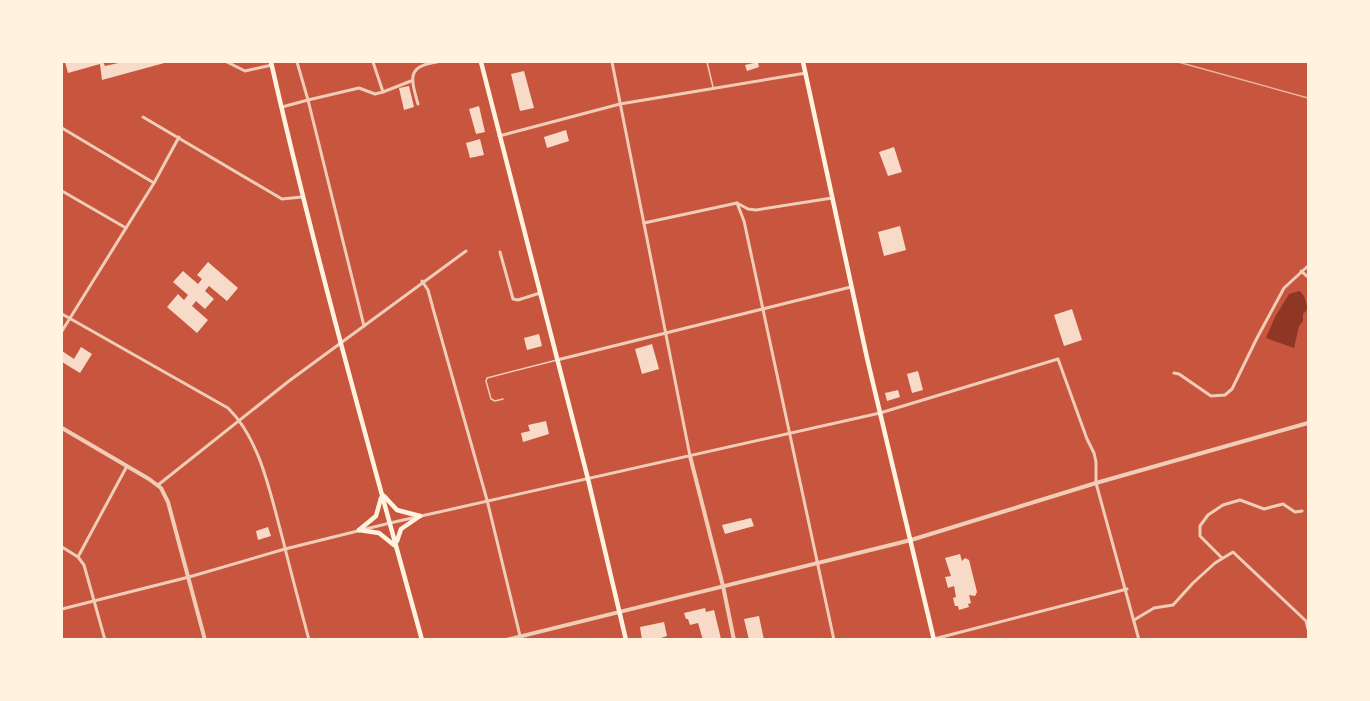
<svg xmlns="http://www.w3.org/2000/svg" width="1370" height="701" font-family="'IBM Plex Sans',sans-serif">
  <style>
    .water { fill: #8f3625 }
    .building { fill: #f7dbc8 }
    .lines { fill: none; stroke-linecap: round; stroke-linejoin: round }
    .service { stroke: #f1ccb7; stroke-width: 1.5 }
    .minor { stroke: #f1ccb7; stroke-width: 3 }
    .tertiary { stroke: #f1ccb7; stroke-width: 4 }
    .secondary { stroke: #fff3e0; stroke-width: 4.5 }
    .primary { stroke: #fff3e0; stroke-width: 4.5 }
    .rail { stroke: #e9b49f; stroke-width: 1.5 }
  </style>
  <rect width="100%" height="100%" fill="#c8553d"/>
  <path class="water" d="M1300,291l4,5 4,13 -5,5v7l-4,5 -5,22 -28,-10 9,-21 14,-23z"/>
  <g class="building">
    <path d="M65,62h38l2,4 18,-4h45l-66,18 -2,-16 -32,9z"/>
    <path d="M758,62l1,5 -12,4 -2,-6z"/>
    <path d="M524,71l10,37 -14,3 -9,-37z"/>
    <path d="M409,86l5,21 -10,3 -5,-22z"/>
    <path d="M479,106l6,26 -9,2 -7,-25z"/>
    <path d="M566,130l3,11 -22,7 -3,-11z"/>
    <path d="M480,139l4,16 -14,3 -4,-15z"/>
    <path d="M894,147l8,25 -14,4 -9,-24z"/>
    <path d="M900,226l6,24 -22,6 -6,-24z"/>
    <path d="M208,262l30,26 -11,13 -18,-15 -4,5 9,8 -9,10 -9,-8 -4,5 16,14 -11,13 -30,-26 11,-13 6,6 4,-5 -15,-13 10,-11 15,13 4,-5 -5,-4z"/>
    <path d="M1072,309l10,31 -18,6 -10,-31z"/>
    <path d="M539,334l3,12 -15,4 -3,-12z"/>
    <path d="M652,344l7,25 -17,5 -7,-25z"/>
    <path d="M81,347l11,7 -12,19 -18,-11v-11l12,8z"/>
    <path d="M918,371l5,19 -11,3 -5,-19z"/>
    <path d="M898,390l2,7 -13,4 -2,-8z"/>
    <path d="M546,421l3,13 -26,8 -2,-9 9,-2 -2,-6z"/>
    <path d="M751,518l3,8 -29,8 -3,-9z"/>
    <path d="M268,527l3,9 -13,4 -2,-9z"/>
    <path d="M960,554l2,7 3,-3 4,2 8,32 -2,4 -6,-1 2,8 -3,1 1,3 -10,3 -1,-4h-3l-2,-8 3,-1 -2,-11 -6,2 -3,-11 6,-1 -6,-18z"/>
    <path d="M705,608l1,4 8,-2 7,29 -18,1 -5,-17 -8,2 -2,-6h-2l-2,-6z"/>
    <path d="M759,616l5,24h-15l-5,-21z"/>
    <path d="M664,622l3,14 -12,4h-13l-2,-13z"/>
  </g>
  <g class="lines">
    <g class="service">
      <path d="M707,62l6,25"/>
      <path d="M503,399l-8,2 -4,-2 -5,-18 1,-3 70,-18"/>
    </g>
    <g class="minor">
      <path d="M227,62l18,9 27,-6"/>
      <path d="M373,62l10,30 28,-11"/>
      <path d="M612,62l78,394"/>
      <path d="M418,104c-7,-25 -12,-38 19,-42"/>
      <path d="M282,107l26,-7 -11,-38"/>
      <path d="M143,117l139,82 20,-2"/>
      <path d="M62,128l92,55"/>
      <path d="M499,136l121,-32 186,-31"/>
      <path d="M62,191l64,37"/>
      <path d="M737,203l7,18 90,419"/>
      <path d="M644,223l93,-20 11,6 8,1 76,-12"/>
      <path d="M500,252l13,47 5,1 22,-7"/>
      <path d="M1301,271l7,6"/>
      <path d="M422,281l6,9 6,22 53,188 34,140"/>
      <path d="M62,314l166,94c33,32 43,89 55,132 8,33 17,66 26,100"/>
      <path d="M364,326l-56,-226 51,-12 16,6 8,-2"/>
      <path d="M62,331l92,-148 25,-46"/>
      <path d="M557,360l294,-73"/>
      <path d="M1174,373l5,1 32,22 14,-1 7,-6 25,-51 27,-50 24,-22"/>
      <path d="M158,485l131,-104 177,-130"/>
      <path d="M62,547l16,10 6,8 21,75"/>
      <path d="M78,557l49,-91"/>
      <path d="M1222,558l-22,-22v-10l8,-11 15,-10 17,-5 24,9 19,-5 12,8 7,-1"/>
      <path d="M62,609l127,-32 96,-28 105,-26 490,-110 178,-54 29,80 7,14 2,9v21l43,157"/>
      <path d="M1134,620l20,-12 19,-3 20,-22 22,-20 18,-11 73,69 2,8"/>
      <path d="M930,640l197,-51"/>
    </g>
    <g class="tertiary">
      <path d="M62,428l87,51 12,9 7,14 37,138"/>
      <path d="M690,456l33,130 11,54"/>
      <path d="M506,640l405,-100 185,-57 212,-60"/>
    </g>
    <g class="secondary">
      <path d="M271,62c44,194 98,386 151,578"/>
      <path d="M481,62l107,417 38,161"/>
      <path d="M384,496l13,14 23,6"/>
      <path d="M359,530l17,-14 5,-18"/>
      <path d="M359,530l20,3 15,12"/>
      <path d="M397,541l4,-12 19,-13"/>
    </g>
    <path class="primary" d="M803,62l64,296 67,282"/>
    <path class="rail" d="M1178,62l130,36"/>
  </g>
  <rect width="1370" height="701" fill="none" stroke="#fff3e0" stroke-width="126"/>
</svg>
